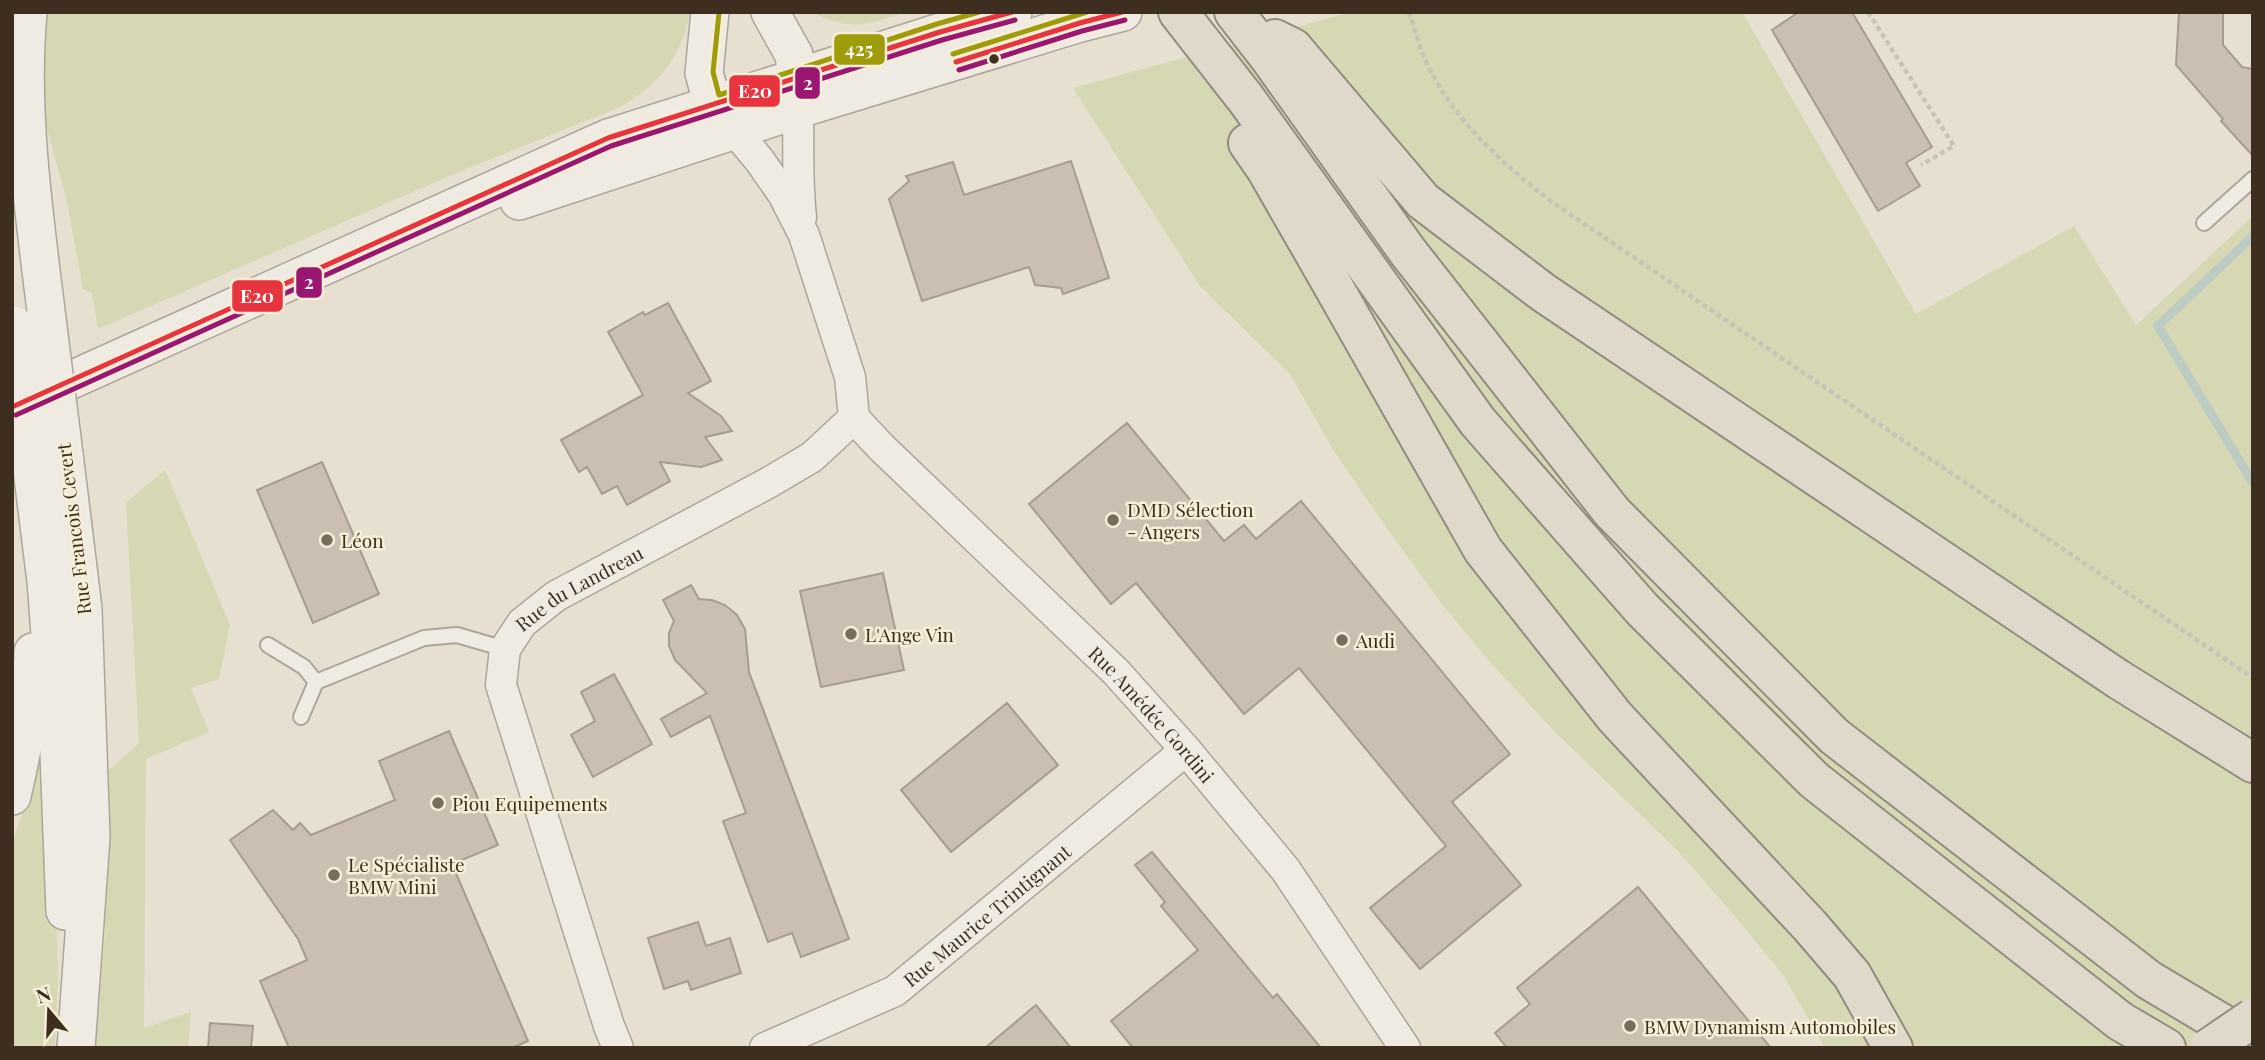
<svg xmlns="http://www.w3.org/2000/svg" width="2265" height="1060" font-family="'Playfair Display',serif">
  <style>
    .green { fill: #d6d7b3 }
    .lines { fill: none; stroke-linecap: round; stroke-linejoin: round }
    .stream { stroke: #bcccc2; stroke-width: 9 }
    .building { fill: #cbbfb2; stroke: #a89c90; stroke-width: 2 }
    .service-casing { stroke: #ada599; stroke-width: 18 }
    .minor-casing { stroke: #ada599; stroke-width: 33 }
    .tertiary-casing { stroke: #ada599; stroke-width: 40 }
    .trunk-casing { stroke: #928b80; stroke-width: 42 }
    .path { stroke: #c8c2b9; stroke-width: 4.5; stroke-dasharray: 5 3.5; stroke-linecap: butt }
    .service { stroke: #efebe3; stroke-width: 14 }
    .minor { stroke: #efebe3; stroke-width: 30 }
    .tertiary { stroke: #efebe3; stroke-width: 37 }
    .trunk { stroke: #e0d9cb; stroke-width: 38 }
    .tertiary-bridge-casing { stroke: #ada599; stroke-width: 40; stroke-linecap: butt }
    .trunk-bridge-casing { stroke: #928b80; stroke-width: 42; stroke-linecap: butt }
    .tertiary-bridge { stroke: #efebe3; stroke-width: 37 }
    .trunk-bridge { stroke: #e0d9cb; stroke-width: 38 }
    .bus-1-casing { stroke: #f7eed8; stroke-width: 10 }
    .bus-2-casing { stroke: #f7eed8; stroke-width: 10 }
    .bus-3-casing { stroke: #f7eed8; stroke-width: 10 }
    .bus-1 { stroke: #e7343f; stroke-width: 5 }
    .bus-2 { stroke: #9b1670; stroke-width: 5 }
    .bus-3 { stroke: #9e9c0b; stroke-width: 5 }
    .bus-dot { fill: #3d2e20; stroke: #f7eed8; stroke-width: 2.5 }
    .poi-dot { fill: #786c5e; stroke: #f7eed8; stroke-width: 2.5 }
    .labels { text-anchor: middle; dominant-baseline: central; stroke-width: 5; stroke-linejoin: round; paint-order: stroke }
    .poi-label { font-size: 19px; fill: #3d2e20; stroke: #f7eed8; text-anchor: start }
    .street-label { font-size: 19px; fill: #3d2e20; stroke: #f7eed8 }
    .line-badge { stroke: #f7eed8; stroke-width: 2.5 }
    .badge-label { font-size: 19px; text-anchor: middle; font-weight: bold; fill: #fff }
  </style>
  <rect width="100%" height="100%" fill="#e7e0d1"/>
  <g class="green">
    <path d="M43,12h647c-8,46 -34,76 -74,97l-162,65 -356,155 -6,-36 -9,-4 -16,-88 -24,-86z"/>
    <path d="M811,12h94c-40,14 -53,19 -94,0z"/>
    <path d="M1352,12h390l174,302 158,-88 62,99 117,-109v832h-428l-41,-72 -51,-62 -55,-63 -124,-120 -65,-70 -47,-57 -61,-84 -47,-69 -44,-77 -90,-88 -127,-198z"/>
    <path d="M165,470l65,155 -11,54 -28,9 18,44 -63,27 -2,269 47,-16 -3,36h-93l10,-114 2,-162 32,-29 -13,-240z"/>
    <path d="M35,747l17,3 6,230 -3,68h-43v-204c12,-32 18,-64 23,-97z"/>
  </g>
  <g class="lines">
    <path class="stream" d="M2253,236l-95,90 95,157"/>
  </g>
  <g class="building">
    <path d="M1799,12h53l80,135 -26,16 14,23 -42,25 -106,-181z"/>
    <path d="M2179,12h44v33l19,22 11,2v87l-32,-35 2,-2 -47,-54z"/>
    <path d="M1071,161l38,117 -46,16 -2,-6 -26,-3 -6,-18 -107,34 -33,-102 20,-18 -3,-5 47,-14 11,33z"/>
    <path d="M668,303l43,78 -23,12 33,23 11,15 -27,6 17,23 -21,7 -41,-5 10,19 -43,24 -10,-19 -15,8 -15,-27 -8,5 -18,-32 82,-45 -35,-63 35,-20 2,3z"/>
    <path d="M1127,423l97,118 20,-16 12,14 45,-38 209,253 -58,48 69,83 -101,84 -50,-61 76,-62 -147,-178 -55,46 -108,-131 -25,21 -82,-100z"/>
    <path d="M322,462l57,132 -66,29 -56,-133z"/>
    <path d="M883,573l21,97 -83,17 -21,-96z"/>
    <path d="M691,585l8,14 13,1 13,5 12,10 8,14 4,43 100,267 -48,18 -9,-24 -24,9 -45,-121 23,-8 -36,-97 -39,21 -10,-18 46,-26 -32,-33 -6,-14v-13l5,-12 -11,-21z"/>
    <path d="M614,674l38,70 -59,33 -22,-42 24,-14 -14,-29z"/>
    <path d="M1007,703l51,62 -107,87 -50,-62z"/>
    <path d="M449,731l49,114 -46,19 76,177 -16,7h-223l-29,-67 47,-21 -9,-21 -68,-99 43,-30 20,20 7,-7 11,12 84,-35 -16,-39z"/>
    <path d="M1152,852l121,146 4,-4 44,54h-188l-22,-27 87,-71 -37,-44 4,-4 -30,-37z"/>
    <path d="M1638,887l133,161h-264l-12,-15 35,-29 -13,-16z"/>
    <path d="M698,922l8,24 24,-8 11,35 -50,17 -3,-9 -24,8 -16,-51z"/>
    <path d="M1036,1005l35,43h-86z"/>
    <path d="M210,1023l43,3 -2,22h-43z"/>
  </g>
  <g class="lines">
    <defs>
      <g id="service">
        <path d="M2204,223l49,-44"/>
        <path d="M268,645l36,22 12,15 108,-44 33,-3 48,14"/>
        <path d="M301,717l15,-35"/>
      </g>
      <g id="minor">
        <path d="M797,89c3,43 -1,86 4,128"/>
        <path id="s1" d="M854,418l27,29 235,225 70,78 99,119 120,179"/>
        <path id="s2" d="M618,1048l-9,-22 -108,-341 4,-36 17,-26 34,-27 212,-113 44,-26 42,-39 -4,-41 -46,-142 -21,-41 -23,-33 -39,-47"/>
        <path id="s3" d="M765,1048l130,-57 291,-241"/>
      </g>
      <g id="tertiary">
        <path d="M28,12c-9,100 6,200 18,299"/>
        <path d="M710,12l-6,61 9,33"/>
        <path d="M770,12l24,43 3,22"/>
        <path d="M519,201l280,-92 281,-86 43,-11"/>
        <path d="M29,399l579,-261 332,-106 73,-20"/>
        <path d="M64,454l19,155 8,228 -15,211"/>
        <path d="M32,469l14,112 13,173 6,157"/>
        <path d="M12,796c11,-48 20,-95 21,-144"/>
      </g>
      <g id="trunk">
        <path d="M1178,12l68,87 232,323 164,187 172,171 306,241 46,27"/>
        <path d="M1234,12l35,45 139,195 204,260 222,224 315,244 104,62"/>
        <path d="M1275,39l18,9 130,153 121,92 574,386 135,84"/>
        <path d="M1248,143l18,26 62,108 155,273 132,167 195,209 42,49 41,73"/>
      </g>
    </defs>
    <use href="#service" class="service-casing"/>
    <use href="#minor" class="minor-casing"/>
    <use href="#tertiary" class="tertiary-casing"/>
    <use href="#trunk" class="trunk-casing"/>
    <g class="path">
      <path d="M1409,12c6,19 11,38 20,56 28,55 75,97 123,134l701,476"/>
      <path d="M1868,12l86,134 -33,19"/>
    </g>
    <use href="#service" class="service"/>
    <use href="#minor" class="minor"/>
    <use href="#tertiary" class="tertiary"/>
    <use href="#trunk" class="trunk"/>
    <defs>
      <g id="tertiary-bridge">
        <path d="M46,311l18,143"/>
        <path d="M14,325l18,144"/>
      </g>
      <path id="trunk-bridge" d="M2209,1048l44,-30"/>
    </defs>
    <use href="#tertiary-bridge" class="tertiary-bridge-casing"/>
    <use href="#trunk-bridge" class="trunk-bridge-casing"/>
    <use href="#tertiary-bridge" class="tertiary-bridge"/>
    <use href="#trunk-bridge" class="trunk-bridge"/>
    <defs>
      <g id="bus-1">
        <path d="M956,62l124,-39 42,-11"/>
        <path d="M12,407l596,-269 332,-106 72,-20"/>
      </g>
      <g id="bus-2">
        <path d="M959,70l123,-39 43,-11"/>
        <path d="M16,415l595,-269 331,-106 73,-20"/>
      </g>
      <g id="bus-3">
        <path d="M719,13l-6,59 6,23 218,-71 42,-12"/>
        <path d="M953,54l134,-42"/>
      </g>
    </defs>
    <use href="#bus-1" class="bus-1-casing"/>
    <use href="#bus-2" class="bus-2-casing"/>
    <use href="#bus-3" class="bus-3-casing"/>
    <use href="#bus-1" class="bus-1"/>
    <use href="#bus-2" class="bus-2"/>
    <use href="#bus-3" class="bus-3"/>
  </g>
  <circle class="bus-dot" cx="994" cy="59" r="6"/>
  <g class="poi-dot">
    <circle cx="1113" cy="520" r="7"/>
    <circle cx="327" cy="540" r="7"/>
    <circle cx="851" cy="634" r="7"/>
    <circle cx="1342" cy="640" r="7"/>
    <circle cx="438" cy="803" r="7"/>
    <circle cx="334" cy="875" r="7"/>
    <circle cx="1630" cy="1026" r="7"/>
  </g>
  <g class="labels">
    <g class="poi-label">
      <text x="1127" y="509">DMD Sélection<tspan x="1127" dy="22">- Angers</tspan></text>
      <text x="341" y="540">Léon</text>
      <text x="865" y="634">L'Ange Vin</text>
      <text x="1356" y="640">Audi</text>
      <text x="452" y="803">Piou Equipements</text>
      <text x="348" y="864">Le Spécialiste<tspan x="348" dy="22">BMW Mini</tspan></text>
      <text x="1644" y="1026">BMW Dynamism Automobiles</text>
    </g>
    <g class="street-label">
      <text transform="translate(73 529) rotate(-97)">Rue Francois Cevert</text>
      <text stroke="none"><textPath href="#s2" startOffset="516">Rue du Landreau</textPath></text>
      <text stroke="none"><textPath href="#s1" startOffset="420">Rue Amédée Gordini</textPath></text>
      <text stroke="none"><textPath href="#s3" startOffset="261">Rue Maurice Trintignant</textPath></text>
    </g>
  </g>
  <g class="line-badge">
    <rect x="833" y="33" width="53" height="33" rx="7" fill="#9e9c0b"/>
    <rect x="794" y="66" width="27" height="34" rx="7" fill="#9b1670"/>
    <rect x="728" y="74" width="53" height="34" rx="7" fill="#e7343f"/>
    <rect x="295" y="266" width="28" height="33" rx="7" fill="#9b1670"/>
    <rect x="231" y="279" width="53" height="34" rx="7" fill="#e7343f"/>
  </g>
  <g class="badge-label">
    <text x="859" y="56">425</text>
    <text x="808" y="90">2</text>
    <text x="755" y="98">E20</text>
    <text x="309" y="289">2</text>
    <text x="257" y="303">E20</text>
  </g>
  <rect width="2265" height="1060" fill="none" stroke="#3d2e20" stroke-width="28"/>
  <g transform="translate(49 1011) rotate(341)" stroke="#f7eed8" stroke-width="5" paint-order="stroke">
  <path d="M0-5L12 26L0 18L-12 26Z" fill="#3d2e20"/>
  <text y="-10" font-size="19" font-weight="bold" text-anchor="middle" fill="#3d2e20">N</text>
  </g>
</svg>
